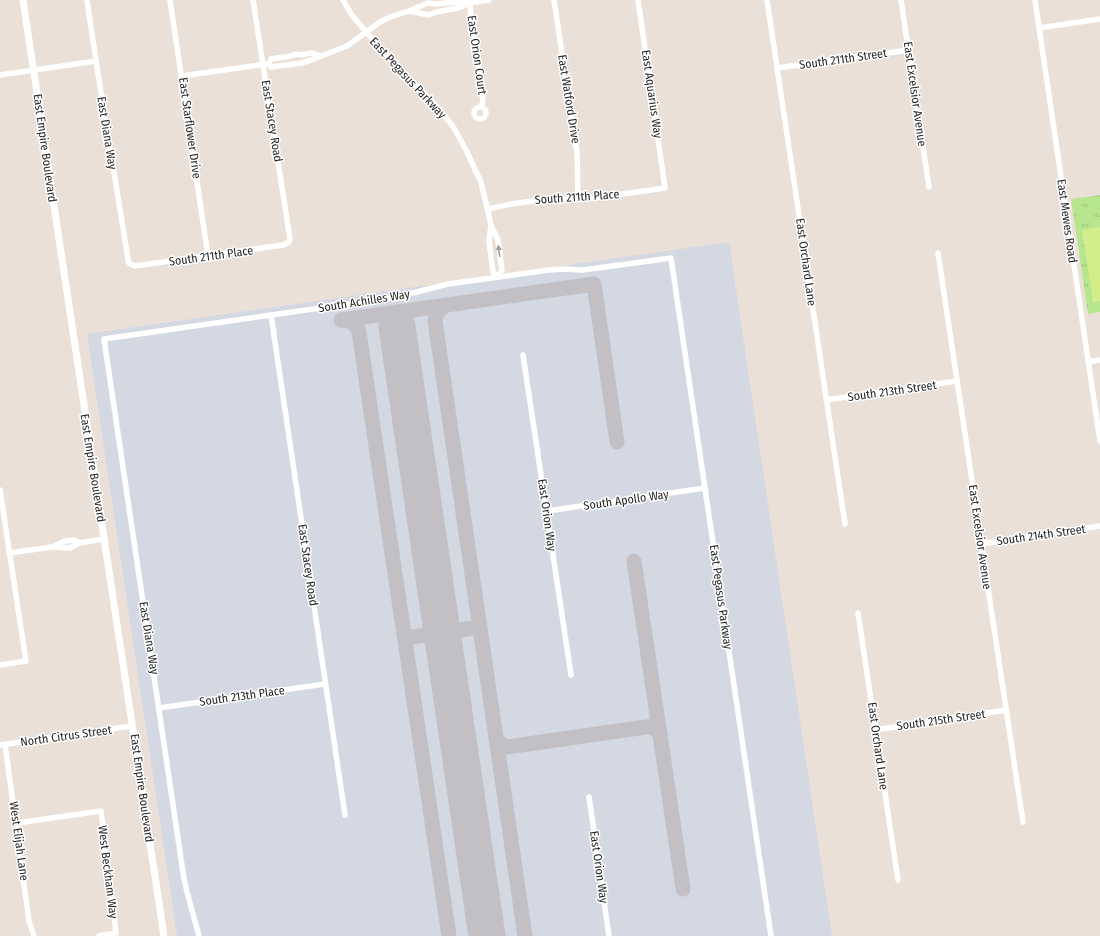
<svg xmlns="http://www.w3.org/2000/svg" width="1100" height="936" font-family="'Fira Sans Condensed',sans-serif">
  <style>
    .airport { fill: #d3d8e3 }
    .park { fill: url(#park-tufts) }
    .pitch { fill: #d1ee8a }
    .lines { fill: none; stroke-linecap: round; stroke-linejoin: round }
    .taxiway { stroke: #c2c0c5; stroke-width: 15 }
    .runway { stroke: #c2c0c5; stroke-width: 37 }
    .minor { stroke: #fff; stroke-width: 5.5 }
    .tertiary { stroke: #fff; stroke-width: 7 }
    .oneway { fill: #9e9e9e }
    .labels { text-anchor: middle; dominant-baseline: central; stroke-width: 3; stroke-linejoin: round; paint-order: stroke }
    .street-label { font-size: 12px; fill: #272727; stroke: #fff }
  </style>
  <defs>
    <pattern id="park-tufts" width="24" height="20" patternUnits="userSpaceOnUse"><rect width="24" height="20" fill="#b8e68f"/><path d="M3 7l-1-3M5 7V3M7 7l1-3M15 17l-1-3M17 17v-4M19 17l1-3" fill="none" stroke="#9ec57b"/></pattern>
  </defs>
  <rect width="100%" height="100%" fill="#ebe0d7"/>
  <path class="airport" d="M729,242l103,694h-655l-90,-602z"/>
  <path class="park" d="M1100,195v117l-12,2 -17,-115z"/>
  <path class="pitch" d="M1100,227v74l-7,1 -11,-72z"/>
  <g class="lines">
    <g class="taxiway">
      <path d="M446,305c-6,4 -11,8 -11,16l90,615"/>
      <path d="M341,320c9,0 15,3 18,12l90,604"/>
      <path d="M342,320l252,-36 23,158"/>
      <path d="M634,561l49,328"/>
      <path d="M405,638l75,-11"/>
      <path d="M496,739l5,5 6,3 139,-20c5,-1 11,2 14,7"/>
    </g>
    <path class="runway" d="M397,327l90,609"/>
    <g class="minor">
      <path d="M87,0l9,61 32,198 1,4 6,3 148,-21 6,-3 1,-3 -37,-239"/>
      <path d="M170,0l38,256"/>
      <path d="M343,0l8,14 28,33 61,63 14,18 12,22 15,32 10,43 7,15 4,30 -4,7 -5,-5 -4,-31 2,-16"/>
      <path d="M469,0l14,97 -1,10"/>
      <path d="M554,0l23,153 1,46"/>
      <path d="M767,0l78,524"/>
      <path d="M901,0l28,187"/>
      <path d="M1035,0l65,441"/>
      <path d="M409,11l20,4 7,-3 22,-4 11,-5"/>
      <path d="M1039,28l61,-9"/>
      <path d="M311,53l10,3c-17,9 -32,8 -50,11l-2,-3 2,-5 20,-3 5,-2 5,1z"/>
      <path d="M321,56l26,-10 33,-24 10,-5 19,-6 19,-8 8,1 20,-2 13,1 20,-3"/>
      <path d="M777,68l132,-18"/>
      <path d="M0,75l96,-14"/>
      <path d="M182,76l85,-12"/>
      <circle cx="480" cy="113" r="6"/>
      <path d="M489,209l22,-5 22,-3 62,-3 70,-10 -27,-188"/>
      <path d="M938,253l85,569"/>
      <path d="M271,315l74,500"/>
      <path d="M523,355l48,320"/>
      <path d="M1088,362l12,-2"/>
      <path d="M826,400l131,-19"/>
      <path d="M0,490l26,171 -26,4"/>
      <path d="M547,511l158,-23"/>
      <path d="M981,544l119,-18"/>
      <path d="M52,547l13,-6 10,-1 4,3 25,-4"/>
      <path d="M9,553l43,-6 18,1 9,-5"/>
      <path d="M858,613l40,267"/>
      <path d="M159,708l166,-24"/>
      <path d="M875,730l131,-20"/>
      <path d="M5,744l24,177 5,15"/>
      <path d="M0,745l132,-19"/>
      <path d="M589,797l20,139"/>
      <path d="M17,823l84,-12 15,122 -17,3"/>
      <path d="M199,936l-12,-44 -3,-13 -80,-540 293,-42 51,-13 101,-14 14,-1 20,1 88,-12 100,678"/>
    </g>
    <path class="tertiary" d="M23,0l141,936"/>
  </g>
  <defs><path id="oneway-solid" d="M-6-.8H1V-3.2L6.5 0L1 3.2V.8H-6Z"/></defs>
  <use class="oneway" href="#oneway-solid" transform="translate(499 251) rotate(-98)"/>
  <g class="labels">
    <g class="street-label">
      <text transform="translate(477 55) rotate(82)">East Orion Court</text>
      <text transform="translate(843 59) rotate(-8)">South 211th Street</text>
      <text transform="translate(408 78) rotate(47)">East Pegasus Parkway</text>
      <text transform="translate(652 94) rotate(82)">East Aquarius Way</text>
      <text transform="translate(915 94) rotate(82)">East Excelsior Avenue</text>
      <text transform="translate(569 99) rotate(81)">East Watford Drive</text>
      <text transform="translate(272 121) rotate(81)">East Stacey Road</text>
      <text transform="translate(190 128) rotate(82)">East Starflower Drive</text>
      <text transform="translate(107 133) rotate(81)">East Diana Way</text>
      <text transform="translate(45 148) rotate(82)">East Empire Boulevard</text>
      <text transform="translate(577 197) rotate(-4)">South 211th Place</text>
      <text transform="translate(1067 221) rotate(82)">East Mewes Road</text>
      <text transform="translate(211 256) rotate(-8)">South 211th Place</text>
      <text transform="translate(806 262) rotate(82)">East Orchard Lane</text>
      <text transform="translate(364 301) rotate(-9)">South Achilles Way</text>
      <text transform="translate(892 391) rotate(-8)">South 213th Street</text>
      <text transform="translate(93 468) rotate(81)">East Empire Boulevard</text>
      <text transform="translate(626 500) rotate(-8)">South Apollo Way</text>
      <text transform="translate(547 515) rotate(82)">East Orion Way</text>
      <text transform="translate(1041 535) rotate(-8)">South 214th Street</text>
      <text transform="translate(980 537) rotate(82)">East Excelsior Avenue</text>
      <text transform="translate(308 565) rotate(82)">East Stacey Road</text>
      <text transform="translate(721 597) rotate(82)">East Pegasus Parkway</text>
      <text transform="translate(149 638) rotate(81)">East Diana Way</text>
      <text transform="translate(242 696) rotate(-8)">South 213th Place</text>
      <text transform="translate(941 720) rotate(-8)">South 215th Street</text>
      <text transform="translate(66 736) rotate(-8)">North Citrus Street</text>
      <text transform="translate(878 746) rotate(82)">East Orchard Lane</text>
      <text transform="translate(142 788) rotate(82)">East Empire Boulevard</text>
      <text transform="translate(19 841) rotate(82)">West Elijah Lane</text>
      <text transform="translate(599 867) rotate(82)">East Orion Way</text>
      <text transform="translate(108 872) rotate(83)">West Beckham Way</text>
    </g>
  </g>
</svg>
